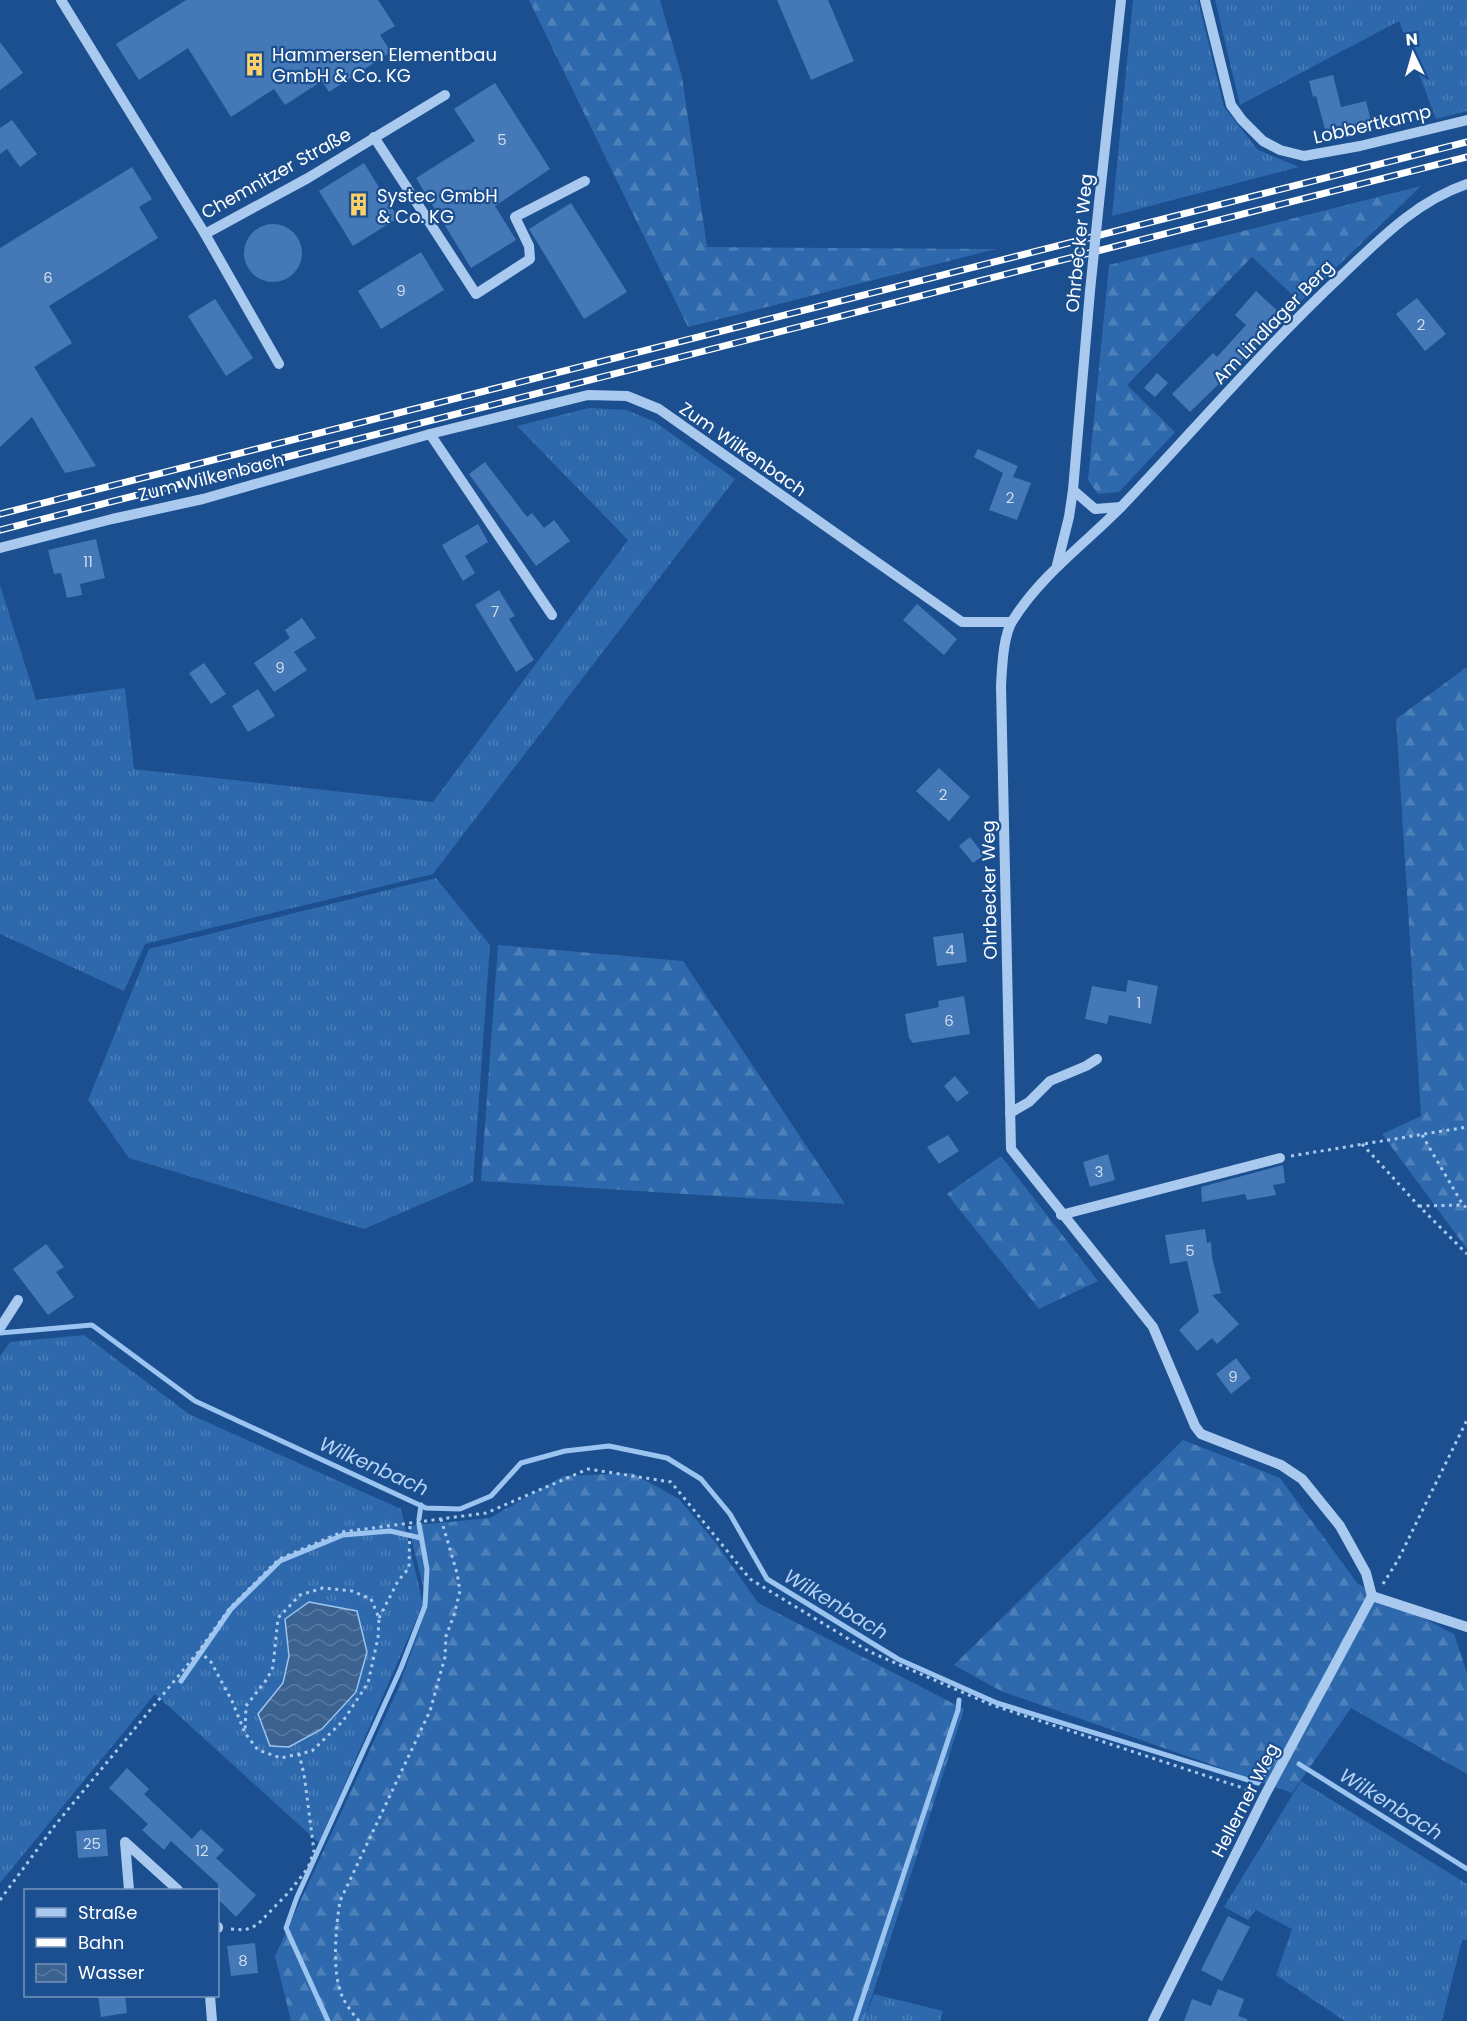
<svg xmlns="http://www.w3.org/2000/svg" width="1467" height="2021" font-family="Poppins,sans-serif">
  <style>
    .grass { fill: url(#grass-tufts) }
    .forest { fill: url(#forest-firs) }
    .water { fill: url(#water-waves); stroke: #9cc4f0; stroke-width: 1.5 }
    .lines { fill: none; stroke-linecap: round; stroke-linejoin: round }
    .stream { stroke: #9cc4f0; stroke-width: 5 }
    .building { fill: #4478b7 }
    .path { stroke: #a9c9ee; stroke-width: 3; stroke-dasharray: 3 4.5; stroke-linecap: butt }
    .minor { stroke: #a9c9ee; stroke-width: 10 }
    .rail-casing { stroke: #fff; stroke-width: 7 }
    .rail { stroke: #1b4f8f; stroke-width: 4.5; stroke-dasharray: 14; stroke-linecap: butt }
    .minor-bridge { stroke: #a9c9ee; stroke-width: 10 }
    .labels { text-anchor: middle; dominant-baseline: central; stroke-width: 4.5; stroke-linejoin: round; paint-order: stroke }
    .number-label { font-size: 15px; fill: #d0dded }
    .poi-label { font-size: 18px; fill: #fff; stroke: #1b4f8f; text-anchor: start }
    .street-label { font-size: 18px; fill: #fff; stroke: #1b4f8f }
    .water-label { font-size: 20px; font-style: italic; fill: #b5d3f5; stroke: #1b4f8f }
  </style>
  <defs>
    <pattern id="grass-tufts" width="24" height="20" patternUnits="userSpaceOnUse" patternTransform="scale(1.5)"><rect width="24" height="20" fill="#2e69ad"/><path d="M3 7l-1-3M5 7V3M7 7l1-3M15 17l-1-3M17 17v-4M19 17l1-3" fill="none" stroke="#4d80b9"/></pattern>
    <pattern id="forest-firs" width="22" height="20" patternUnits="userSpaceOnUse" patternTransform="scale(1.5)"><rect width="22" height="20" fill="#2e69ad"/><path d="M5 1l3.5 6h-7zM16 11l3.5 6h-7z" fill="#4d80b9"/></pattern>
    <pattern id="water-waves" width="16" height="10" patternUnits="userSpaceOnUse" patternTransform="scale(1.5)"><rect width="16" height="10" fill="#3c6290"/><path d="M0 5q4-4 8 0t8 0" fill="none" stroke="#597aa1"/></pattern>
  </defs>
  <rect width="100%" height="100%" fill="#1b4f8f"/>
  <g class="grass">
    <path d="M1133,0h65l26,107 34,43 41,17 -187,49z"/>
    <path d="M1215,0h252v111l-31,8 -37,-98 -159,84z"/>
    <path d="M589,408l38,2 28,12 80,57 -302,395 -288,70 -21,47 -124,-57v-349l36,115 89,-12 9,81 299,33 195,-262 -111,-114z"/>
    <path d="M436,878l54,67 -17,237 -109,47 -235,-71 -41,-58 61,-151z"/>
    <path d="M84,1335l105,79 212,95 22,95 -104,239 -164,-149 -155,189v-527l10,-14z"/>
    <path d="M1301,1781l166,103v56h-5l-20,81h-97l-69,-46 16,-46 -36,-19 -8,10 -24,-13z"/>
    <path d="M874,1994l69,17 -3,10h-76z"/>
  </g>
  <g class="forest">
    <path d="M529,0h131l22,77 25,170 289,2 -308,78z"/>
    <path d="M1421,186l-121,116 -48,-45 -125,128 48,47 -56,60 -21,2 -10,-14 21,-215z"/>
    <path d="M1467,667v582l-85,-115 39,-18 -25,-397z"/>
    <path d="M498,945l185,16 162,243 -364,-23z"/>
    <path d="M1001,1156l97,125 -59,28 -92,-115z"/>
    <path d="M1183,1440l97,38 78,106 96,50 13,39v101l-116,-66 -59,85 -291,-102 -47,-26z"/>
    <path d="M632,1473l47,26 37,44 42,60 206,106 -100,312h-573l-16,-65 123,-267 30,-84 -20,-79 82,-8 73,-42z"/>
  </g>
  <path class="water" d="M309,1602l48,9 10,41 -11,40 -34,37 -33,18 -19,-1 -12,-32 25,-31 6,-27 -4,-37z"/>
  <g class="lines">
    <g class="stream">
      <path d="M0,1333l92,-8 103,76 231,107 34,1 31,-13 30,-33 44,-12 44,-5 58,12 34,21 29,35 37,65 131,80 99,44 261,80 19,-31"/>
      <path d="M419,1519l2,-14"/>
      <path d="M181,1681l50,-72 49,-48 63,-26 47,-4 31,7"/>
      <path d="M1299,1764l168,105"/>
      <path d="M328,2021l-42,-93 11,-31 104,-229 24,-62 2,-37 -8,-45"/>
      <path d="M855,2021l103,-311 1,-10"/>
    </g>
  </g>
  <g class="building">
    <path d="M186,0h192l17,26 -15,9 11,17 -62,40 -7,-11 -37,24 -11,-16 -43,28 -43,-69 -49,32 -23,-36z"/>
    <path d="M777,0h51l26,61 -43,19z"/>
    <path d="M0,42l23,31 -23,17z"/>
    <path d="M1333,75l8,32 25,-6 5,20 -45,12 -10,-37 -3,1 -4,-16z"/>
    <path d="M495,83l55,86 -55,37 21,34 -45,28 -55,-90 59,-37 -21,-32z"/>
    <path d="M12,120l25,34 -17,13 -13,-18 -7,5v-26z"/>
    <path d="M364,163l34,55 -45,28 -34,-55z"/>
    <path d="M132,167l20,32 -13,8 19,31 -109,68 23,37 -38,24 62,99 -31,7 -33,-56 -32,30v-199z"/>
    <path d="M571,203l56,89 -43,27 -55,-90z"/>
    <circle cx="273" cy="253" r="29"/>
    <path d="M421,252l23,38 -63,39 -23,-38z"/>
    <path d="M1256,291l26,24 -49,55 -43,42 -18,-18 41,-41 4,4 29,-32 -11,-10z"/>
    <path d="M1417,298l29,36 -21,17 -29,-37z"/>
    <path d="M215,299l38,59 -27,18 -38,-60z"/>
    <path d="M1157,373l11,10 -13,14 -11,-9z"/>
    <path d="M978,449l40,17 -5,11 18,6 -14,37 -28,-10 14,-37 -29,-16z"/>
    <path d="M485,462l42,55 5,-4 12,15 10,-8 16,21 -34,25 -67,-92z"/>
    <path d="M478,524l10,18 -23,14 10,17 -12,8 -21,-36z"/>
    <path d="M96,539l9,39 -25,6 2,11 -15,3 -6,-25 -7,1 -6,-24z"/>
    <path d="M499,590l16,26 -6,3 25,41 -18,12 -41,-67z"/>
    <path d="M917,604l40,35 -13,16 -41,-35z"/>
    <path d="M302,618l14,20 -22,14 13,18 -33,22 -20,-29 36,-25 -5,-8z"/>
    <path d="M204,663l22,31 -15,10 -22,-31z"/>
    <path d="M258,689l17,27 -27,16 -16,-26z"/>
    <path d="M939,768l31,29 -21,24 -33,-30z"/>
    <path d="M970,837l14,18 -11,8 -14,-17z"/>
    <path d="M963,933l4,29 -30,4 -4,-29z"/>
    <path d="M1128,980l30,6 -7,38 -42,-9 -2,9 -22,-5 7,-33 34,6z"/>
    <path d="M964,996l6,38 -57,9 -4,-5 -4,-24 34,-7 -1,-6z"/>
    <path d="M955,1076l14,17 -12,9 -13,-16z"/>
    <path d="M948,1135l11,16 -20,13 -12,-17z"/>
    <path d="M1108,1154l7,26 -25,7 -7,-25z"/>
    <path d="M1283,1165l2,18 -12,2 3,10 -29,5 -2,-6 -43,8 -1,-15z"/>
    <path d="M1205,1229l2,14 4,-1 1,15 9,36 -9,2 27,29 -22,20 -5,-6 -15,13 -18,-21 20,-18 -12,-51 -17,3 -5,-29z"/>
    <path d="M46,1244l18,23 -8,5 18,25 -26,18 -35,-46z"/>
    <path d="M1236,1358l15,20 -20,16 -15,-20z"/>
    <path d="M127,1768l22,21 -5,5 48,45 9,-10 23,21 -8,8 40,37 -20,22 -18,-18v-15l-47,-43 -7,9 -22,-20 6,-6 -39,-36z"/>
    <path d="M106,1829l2,27 -30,2 -2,-27z"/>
    <path d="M1228,1916l22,11 -28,54 -21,-11z"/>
    <path d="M255,1943l3,30 -27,3 -4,-30z"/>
    <path d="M1218,1989l26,10 -6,17 9,3v2h-63l8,-22 19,7z"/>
    <path d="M98,1995h27l2,18 -26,4z"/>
  </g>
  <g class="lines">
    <g class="path">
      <path d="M1422,1135l41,70"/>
      <path d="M1362,1144l57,62 48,48"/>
      <path d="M1291,1156l176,-29"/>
      <path d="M1419,1206l44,-1 4,3"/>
      <path d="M1383,1584l15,-24 69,-140"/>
      <path d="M379,1618l19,-37 11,-13 1,-45"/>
      <path d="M199,1651l12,11 21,39 13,32 13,17 23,8 31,-7 31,-30 25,-38 10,-45 1,-20 -8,-19 -19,-8 -29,-3 -23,7 -22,23 -5,49 -6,12 -21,27 -1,27"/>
      <path d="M0,1900l56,-76 143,-173 30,-42 50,-50 63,-27 144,-19 102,-44 83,13 79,97 120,73 122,53 260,86"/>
      <path d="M231,1929l14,1 12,-5 32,-33 19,-24 6,-17 -10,-77 -5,-20"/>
      <path d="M359,2021c-6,-7 -12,-15 -16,-23 -12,-24 -7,-72 -3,-97l90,-190 15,-54 1,-21 8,-21 6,-24 -3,-18 -16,-54"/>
    </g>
    <g class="minor">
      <path d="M61,0l144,234 103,-56 137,-83"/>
      <path d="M1205,0l26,105 11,15 21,21 17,9 24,6 56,-10 107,-26"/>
      <path d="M374,137l102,157 54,-35 -1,-13 -14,-29 70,-36"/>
      <path d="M1099,203l22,-203"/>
      <path d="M205,234l74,130"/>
      <path d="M1090,291l-17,199 22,19 26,-2"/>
      <path d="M430,434l122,181"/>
      <path d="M0,548l112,-29 91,-20 227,-65 158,-39 39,1 32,13 303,213h49"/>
      <path d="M1057,565l12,-48 4,-27"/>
      <path d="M1010,1113l19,-11 21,-21 36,-15 11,-7"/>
      <path d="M1061,1215l219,-57"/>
      <path d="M0,1328l18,-28"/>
      <path d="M1372,1596l-6,-23 -26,-47 -38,-47 -21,-14 -80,-31 -6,-8 -42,-99 -142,-178 -10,-463c1,-17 2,-52 12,-66 29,-46 73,-77 110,-115 73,-77 142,-158 220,-231 38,-36 74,-73 124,-90"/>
      <path d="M1372,1596l95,31"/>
      <path d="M129,1890l-4,-48 53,48"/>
      <path d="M218,1927v1"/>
      <path d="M210,1996l2,25"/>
      <path d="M1153,2021l112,-226 107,-199"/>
    </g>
    <defs>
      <g id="rail">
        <path d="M0,514l1467,-372"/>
        <path d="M0,530l1467,-373"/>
      </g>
    </defs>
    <use href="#rail" class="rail-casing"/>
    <use href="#rail" class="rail"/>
    <path class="minor-bridge" d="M1090,291l9,-88"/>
  </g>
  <defs>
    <symbol id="building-bare" viewBox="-9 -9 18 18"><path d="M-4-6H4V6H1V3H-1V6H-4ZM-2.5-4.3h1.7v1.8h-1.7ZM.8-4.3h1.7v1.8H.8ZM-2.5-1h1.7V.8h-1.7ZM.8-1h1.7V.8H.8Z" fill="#ffd166" stroke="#1b4f8f" stroke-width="2.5" paint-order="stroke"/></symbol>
  </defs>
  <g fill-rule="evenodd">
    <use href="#building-bare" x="238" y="48" width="33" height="33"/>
    <use href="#building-bare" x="342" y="188" width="33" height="33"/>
  </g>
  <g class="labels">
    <g class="number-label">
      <text x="502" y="139">5</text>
      <text x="48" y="277">6</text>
      <text x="401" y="290">9</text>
      <text x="1421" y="324">2</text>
      <text x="1010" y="497">2</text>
      <text x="88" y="561">11</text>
      <text x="495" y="611">7</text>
      <text x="280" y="667">9</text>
      <text x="943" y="794">2</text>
      <text x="950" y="949">4</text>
      <text x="1139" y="1002">1</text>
      <text x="949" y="1020">6</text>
      <text x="1099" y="1171">3</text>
      <text x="1190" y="1250">5</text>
      <text x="1233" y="1376">9</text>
      <text x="92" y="1843">25</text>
      <text x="202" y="1850">12</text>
      <text x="243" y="1960">8</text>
    </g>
    <g class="poi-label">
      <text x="272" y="54">Hammersen Elementbau<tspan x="272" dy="21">GmbH &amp; Co. KG</tspan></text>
      <text x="377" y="195">Systec GmbH<tspan x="377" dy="21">&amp; Co. KG</tspan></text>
    </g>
    <g class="street-label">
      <text transform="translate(1372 124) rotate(-13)">Lobbertkamp</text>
      <text transform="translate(276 173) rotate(-29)">Chemnitzer Straße</text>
      <text transform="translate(1079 243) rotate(-84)">Ohrbecker Weg</text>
      <text transform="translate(1273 322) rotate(-46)">Am Lindlager Berg</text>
      <text transform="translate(743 449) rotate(35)">Zum Wilkenbach</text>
      <text transform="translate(211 477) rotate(-14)">Zum Wilkenbach</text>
      <text transform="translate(989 890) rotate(-91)">Ohrbecker Weg</text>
      <text transform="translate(1245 1800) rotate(-63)">Hellerner Weg</text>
    </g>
    <g class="water-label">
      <text transform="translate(374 1466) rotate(24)">Wilkenbach</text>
      <text transform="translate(836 1604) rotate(31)">Wilkenbach</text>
      <text transform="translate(1391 1804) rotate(32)">Wilkenbach</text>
    </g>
  </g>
  <rect x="24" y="1889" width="195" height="108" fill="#1b4f8f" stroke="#7695bc" stroke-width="1.5"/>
  <rect x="36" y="1908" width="30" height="9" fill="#a9c9ee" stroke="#7695bc" stroke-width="1.5"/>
  <text x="78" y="1919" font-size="18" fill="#ffffff">Straße</text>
  <rect x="36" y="1938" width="30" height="9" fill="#ffffff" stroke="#7695bc" stroke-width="1.5"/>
  <text x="78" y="1949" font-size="18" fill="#ffffff">Bahn</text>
  <rect x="36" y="1964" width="30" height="18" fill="url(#water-waves)" stroke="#7695bc" stroke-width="1.5"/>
  <text x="78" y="1979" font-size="18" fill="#ffffff">Wasser</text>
  <g transform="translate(1413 54) rotate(355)" stroke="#1b4f8f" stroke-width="4.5" paint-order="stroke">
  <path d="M0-4.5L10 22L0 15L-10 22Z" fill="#ffffff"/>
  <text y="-9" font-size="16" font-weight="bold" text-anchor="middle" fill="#ffffff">N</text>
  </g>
</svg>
